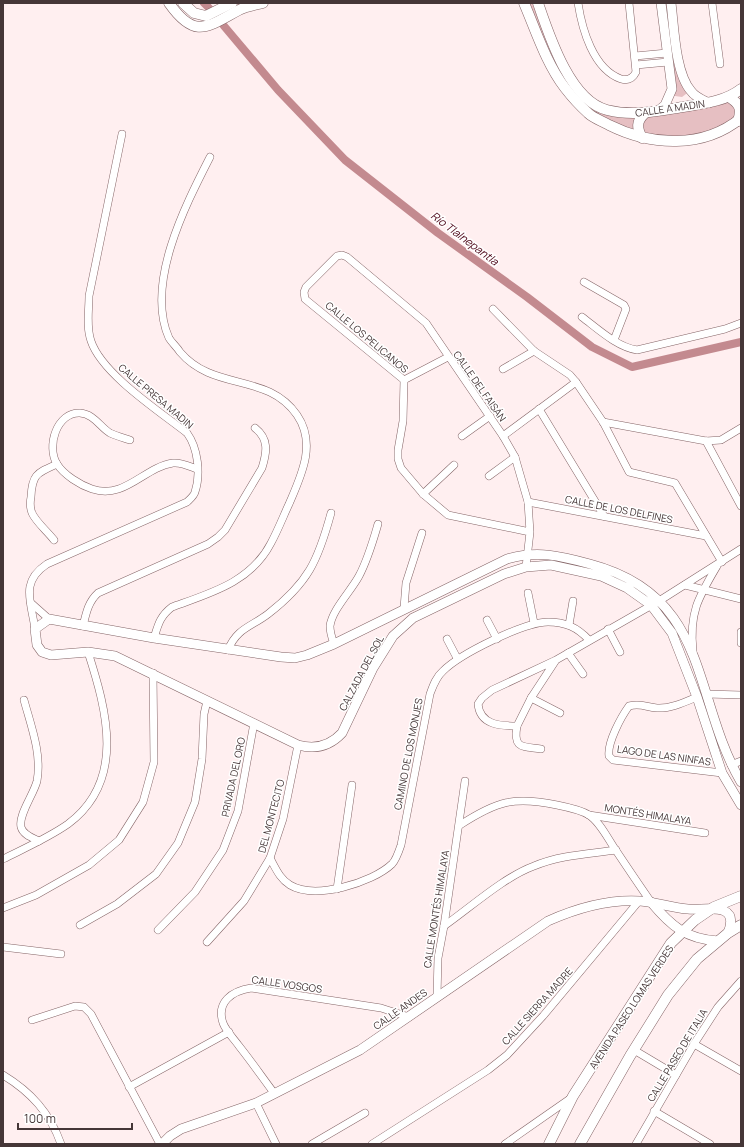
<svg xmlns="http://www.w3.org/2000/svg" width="744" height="1147" font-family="Manrope,sans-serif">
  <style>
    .green { fill: #e6bfc2 }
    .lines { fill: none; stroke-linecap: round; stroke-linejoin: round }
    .canal { stroke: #c38a8f; stroke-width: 8 }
    .minor-casing { stroke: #856567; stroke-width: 8 }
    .tertiary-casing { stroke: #856567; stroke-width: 10 }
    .secondary-casing { stroke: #856567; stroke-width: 11 }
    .minor { stroke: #fff; stroke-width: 7 }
    .tertiary { stroke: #fff; stroke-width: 9 }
    .secondary { stroke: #fff; stroke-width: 10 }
    .labels { text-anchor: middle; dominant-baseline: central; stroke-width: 3; stroke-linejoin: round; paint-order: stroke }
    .street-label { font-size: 10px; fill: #453637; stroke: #fff }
    .water-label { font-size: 11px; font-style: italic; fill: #4f081a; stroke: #fff }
  </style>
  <rect width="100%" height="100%" fill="#ffeff0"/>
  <g class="green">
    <path d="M524,3h14l17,47 37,52 31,11 106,-16 8,5 1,19 -59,20 -75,-18 -40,-36z"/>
    <path d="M661,3h10l6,52 13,36 -8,6 -7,-1 -5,-3z"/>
  </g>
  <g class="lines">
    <g class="canal">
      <path d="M204,3l5,5"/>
      <path d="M224,26l54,64 67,70 93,73 89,64 65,50 40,20 109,-25"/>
    </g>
    <defs>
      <g id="minor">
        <path d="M578,3c4,26 15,66 43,76 7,2 12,-1 15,-7l-7,-69"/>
        <path d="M712,3l8,61"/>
        <path d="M635,56l32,-3"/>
        <path d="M636,65l32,-3"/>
        <path d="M584,282l40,23 2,4 -12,31"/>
        <path d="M493,309l41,42 36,24 6,7 27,40 26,50 46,11 47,79"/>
        <path d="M582,317c16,12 35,30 55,33l88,-21 16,-6"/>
        <path d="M503,369l31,-18"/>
        <path d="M404,380l44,-23"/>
        <path d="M539,409l65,107"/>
        <path d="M603,422l103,19 15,-1 20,-12"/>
        <path d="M462,436l28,-20"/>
        <path d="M503,436l73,-54"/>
        <path d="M130,440c-6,-2 -14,-4 -20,-7 -10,-6 -16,-19 -30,-20 -23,-1 -34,33 -23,51 7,11 23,21 35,25 33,11 52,-22 81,-26 8,-1 16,3 24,6"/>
        <path d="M706,441l35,65"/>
        <path d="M489,476l26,-19"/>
        <path d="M423,494l31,-29"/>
        <path d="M528,502l178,34"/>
        <path d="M54,540c-7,-9 -18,-18 -22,-27 -2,-5 -2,-11 -1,-16 1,-23 6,-24 26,-33"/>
        <path d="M526,567l4,-35 -2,-30 -13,-45 -12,-21 -77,-113 -79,-66 -5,-2 -5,1 -31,31 -2,5 1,7 99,81 -1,41 -5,29v9l3,9 22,26 25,21 82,17"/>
        <path d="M685,585l56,14"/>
        <path d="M528,593l6,30"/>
        <path d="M31,603l18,16"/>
        <path d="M404,608l2,-25 16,-50"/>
        <path d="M487,620l10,19"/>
        <path d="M569,625l4,-24"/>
        <path d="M83,626c3,-12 5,-24 15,-33l110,-49 10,-7 7,-7 37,-62c5,-16 7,-29 -7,-40"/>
        <path d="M35,629c-4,-28 -15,-47 12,-65l140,-62c3,-3 7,-6 8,-10 6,-18 3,-44 -8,-59 -28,-22 -85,-59 -96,-92 -5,-14 -2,-31 -2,-45l33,-162"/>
        <path d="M608,629l12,23"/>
        <path d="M741,632v11"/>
        <path d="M154,638c4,-13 6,-22 18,-31 39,-14 79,-25 99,-64 7,-13 12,-26 18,-39 12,-28 28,-60 8,-89 -30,-43 -83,-23 -117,-63 -3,-5 -8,-9 -11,-14 -24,-54 16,-132 41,-181"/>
        <path d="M447,639l10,19"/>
        <path d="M334,644c-2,-6 -4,-11 -4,-18 2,-16 21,-35 29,-50 9,-17 14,-35 19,-52"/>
        <path d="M228,650c9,-22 23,-23 40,-36 40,-31 50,-53 63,-101"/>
        <path d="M693,651c-4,-38 5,-53 24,-85"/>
        <path d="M568,653l15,21"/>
        <path d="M556,660l-25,38 -14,28c-17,0 -37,-1 -39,-22l4,-6 10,-8 64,-30 103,-59 82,-52"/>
        <path d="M707,694l34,1"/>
        <path d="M697,697c-12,5 -27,12 -40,11 -12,-1 -16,-5 -28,-2 -8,11 -22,37 -20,50l4,4 109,13"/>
        <path d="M531,698l29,15"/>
        <path d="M24,700c7,26 18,54 13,81 -3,13 -19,34 -16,46 2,8 12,11 18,14"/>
        <path d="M517,726c-4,23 5,20 24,23"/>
        <path d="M731,765l10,-4"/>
        <path d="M589,815l116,18"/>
        <path d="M460,825c37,-24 54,-29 97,-20 10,2 24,5 32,10 11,7 19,24 26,34 12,18 24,36 36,53"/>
        <path d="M270,858c6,11 10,21 20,27 25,15 82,-2 102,-21 4,-4 7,-13 9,-19l29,-151c3,-8 6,-17 13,-23 17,-17 81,-49 105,-49 17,0 29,5 41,18"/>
        <path d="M3,859c22,-11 45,-21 65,-35 58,-43 39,-113 20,-172"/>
        <path d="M337,889l15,-104"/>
        <path d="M3,908l33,-13 53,-30 30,-25 24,-38 11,-40 -1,-89"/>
        <path d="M80,925l37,-21 39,-30 22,-31 17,-41 7,-43 2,-45 3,-13"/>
        <path d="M444,926c27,-19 60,-49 90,-60 26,-11 54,-12 82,-16"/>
        <path d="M158,930l37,-38 28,-42 15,-39 16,-88"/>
        <path d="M207,942l37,-41 26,-43 13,-39 15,-74"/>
        <path d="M3,947l58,7"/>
        <path d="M437,996l1,-38 6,-32 21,-145"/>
        <path d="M32,1020l43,-14 9,1 7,7 69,130"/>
        <path d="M694,1044l47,27"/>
        <path d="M634,1050l42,25"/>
        <path d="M3,1075c28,17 47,38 58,69"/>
        <path d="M129,1087l100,-55"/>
        <path d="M274,1093c-12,-16 -23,-32 -35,-47 -5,-7 -13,-15 -16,-23 -7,-21 9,-32 28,-35l130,20 28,9"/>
        <path d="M256,1103l20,41"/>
        <path d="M654,1111l56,33"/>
        <path d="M312,1144l53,-31"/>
        <path d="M372,1144l116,-74 19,-15 36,-39 96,-115"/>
        <path d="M505,1144l66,-46"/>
        <path d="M636,1144l58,-100 24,-37 23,-26"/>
      </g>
      <g id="tertiary">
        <path d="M671,3c3,23 4,70 20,88 4,6 12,9 18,12"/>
        <path d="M658,111l7,-6 7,-16 -11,-86"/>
        <path d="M741,782c-50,-86 -30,-186 -151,-218 -29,-8 -53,-14 -83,-5l-173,85 -27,11 -12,3 -14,-1 -127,-19 -105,-19 -14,10 2,16 5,7 9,3 37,-3 27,4 183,89c18,5 32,1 44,-12l31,-65 20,-32 20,-18 91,-44 22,-7 25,-2 50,11 26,12 24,17 21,28 25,64 25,76 19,32"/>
        <path d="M651,902c20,24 35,37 67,39"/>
        <path d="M162,1144l8,-8 11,-7 75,-26 104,-53 188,-129c29,-13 60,-22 92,-20 16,1 32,7 48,8 16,2 53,-9 40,24"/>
      </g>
      <g id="secondary">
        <path d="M169,3c26,37 38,24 70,7 7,-4 16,-5 24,-7"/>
        <path d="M183,3l11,10 12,3 26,-13"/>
        <path d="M524,3c12,28 22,60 41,85 7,9 14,17 23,25 5,5 14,8 21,12 42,21 94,24 132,-7"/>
        <path d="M538,3c11,32 32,98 69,107 24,6 46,2 70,-2 21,-4 46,-5 64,-19"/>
        <path d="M729,97c11,7 13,12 9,24"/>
        <path d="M642,138c-5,-10 -6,-16 2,-24"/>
        <path d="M549,1144l24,-48 98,-153 24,-23 19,-13 27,-11"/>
        <path d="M580,1144l50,-88 38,-61 29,-36 31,-26 13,-8"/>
      </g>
    </defs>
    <use href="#minor" class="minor-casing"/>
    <use href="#tertiary" class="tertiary-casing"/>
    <use href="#secondary" class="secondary-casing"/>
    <use href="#minor" class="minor"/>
    <use href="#tertiary" class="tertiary"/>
    <use href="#secondary" class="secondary"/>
  </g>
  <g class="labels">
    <g class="street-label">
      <text transform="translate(670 108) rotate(-8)">CALLE A MADIN</text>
      <text transform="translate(367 337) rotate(40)">CALLE LOS PELICANOS</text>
      <text transform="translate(480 386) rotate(55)">CALLE DEL FAISÁN</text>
      <text transform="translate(156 396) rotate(40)">CALLE PRESA MADIN</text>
      <text transform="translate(619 509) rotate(11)">CALLE DE LOS DELFINES</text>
      <text transform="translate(361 673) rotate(-62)">CALZADA DEL SOL</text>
      <text transform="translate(408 754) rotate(-79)">CAMINO DE LOS MONJES</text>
      <text transform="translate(664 755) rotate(8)">LAGO DE LAS NINFAS</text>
      <text transform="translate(233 777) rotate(-78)">PRIVADA DEL ORO</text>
      <text transform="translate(648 814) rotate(9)">MONTÉS HIMALAYA</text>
      <text transform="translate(271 816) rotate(-75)">DEL MONTECITO</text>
      <text transform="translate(436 909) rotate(-81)">CALLE MONTÉS HIMALAYA</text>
      <text transform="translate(287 984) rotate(8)">CALLE VOSGOS</text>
      <text transform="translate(537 1006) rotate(-48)">CALLE SIERRA MADRE</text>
      <text transform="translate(631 1007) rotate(-57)">AVENIDA PASEO LOMAS VERDES</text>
      <text transform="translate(400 1009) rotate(-35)">CALLE ANDES</text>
      <text transform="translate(677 1055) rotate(-59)">CALLE PASEO DE ITALIA</text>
    </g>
    <g class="water-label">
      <text transform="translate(465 238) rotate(37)">Río Tlalnepantla</text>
    </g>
  </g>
  <rect width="744" height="1147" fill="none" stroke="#453637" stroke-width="8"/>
  <path d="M18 1123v6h114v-6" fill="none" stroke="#453637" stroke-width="2"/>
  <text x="24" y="1123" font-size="12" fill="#453637" stroke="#ffffff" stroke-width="3" paint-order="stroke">100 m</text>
</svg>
